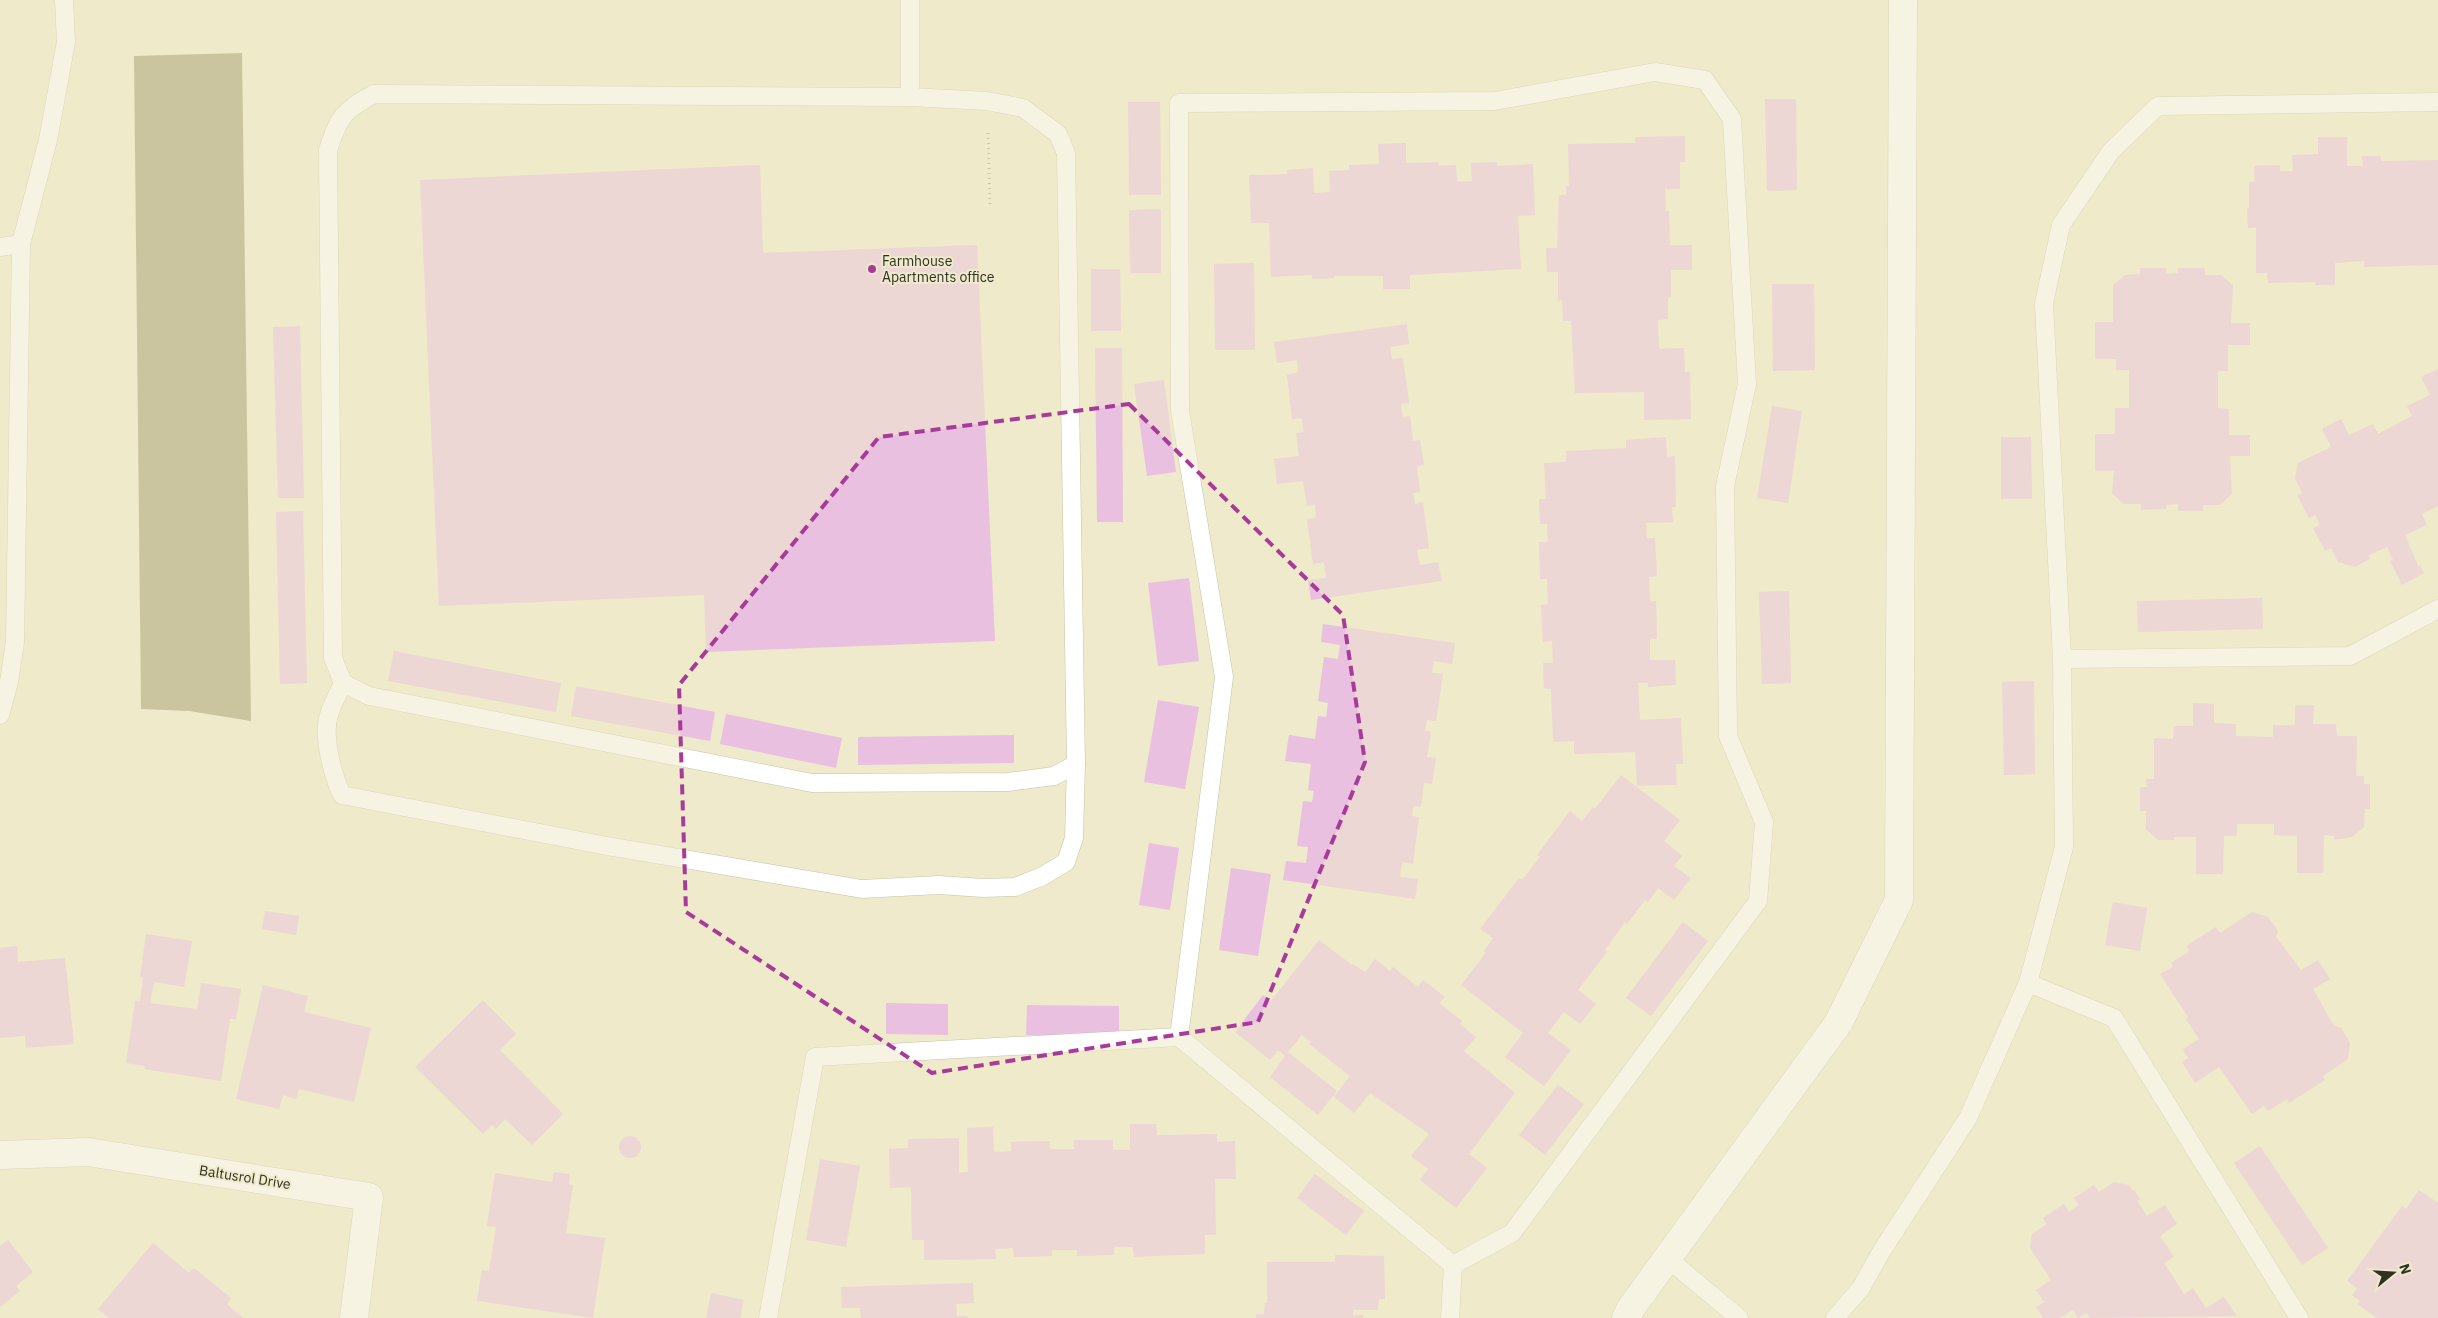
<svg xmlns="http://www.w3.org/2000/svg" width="2438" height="1318" font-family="'IBM Plex Sans',sans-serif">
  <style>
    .water { fill: #9f996b }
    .building { fill: #e9c0e0 }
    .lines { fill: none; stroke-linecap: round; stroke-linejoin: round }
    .lane-casing { stroke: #c6c3a4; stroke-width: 19 }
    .street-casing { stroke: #c6c3a4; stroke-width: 29 }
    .path { stroke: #a09d86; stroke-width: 3; stroke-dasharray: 1 4; stroke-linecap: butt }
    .lane { stroke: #fff; stroke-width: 18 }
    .street { stroke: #fff; stroke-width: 28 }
    .marked { fill: none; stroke: #a83b99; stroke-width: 4; stroke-dasharray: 10 6; stroke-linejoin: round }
    .poi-dot { fill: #a83b99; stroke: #eeeacb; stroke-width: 2 }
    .labels { text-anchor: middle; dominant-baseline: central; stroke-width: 4; stroke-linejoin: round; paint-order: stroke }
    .poi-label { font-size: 14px; fill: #313024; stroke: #eeeacb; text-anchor: start }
    .street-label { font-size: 14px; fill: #313024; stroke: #eeeacb }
  </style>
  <rect width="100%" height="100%" fill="#eeeacb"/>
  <path class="water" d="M242,53l9,668 -62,-10 -48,-2 -7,-653z"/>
  <g class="building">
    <path d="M1765,99h31l1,91 -30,1z"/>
    <path d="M1128,102h32l1,93h-32z"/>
    <path d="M1685,136v26h-5v27h-15l1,22h3l1,34h22v25h-21v27h-3v22l-10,1 1,29 25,-1 1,24h5l1,47 -47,1v-28l-69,1 -4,-72h-8l-1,-21 -4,1v-29h-11l-1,-24h11l2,-53h7v-9h3l-1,-42 67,-1v-6z"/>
    <path d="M2318,137h29v29h16l-1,-10h19v5l57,-1v105l-74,2 1,-6 -30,2v22h-19l-1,-3 -47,1 -1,-10h-11v-46l-8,1 -1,-19 2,-1v-26h6l-1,-16 26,-1v6h13l-1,-16 26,-1z"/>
    <path d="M1406,143v20l32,-1v4l18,-1 1,17 15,-1 -1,-18 26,-1v4l36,-2 2,51 -17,1 3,53 -111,6v14h-27v-13h-49v2l-22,1v-4l-41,2 -2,-54h-18l-2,-48 38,-1v-4l26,-2 1,25 16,-1 -1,-21 20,-1v-5l30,-1 -1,-20z"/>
    <path d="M760,165l3,88 214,-8 18,396 -289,11 -2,-57 -265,11 -19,-426z"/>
    <path d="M1161,209v64h-31l-1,-63z"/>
    <path d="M1254,263l1,87h-40l-1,-86z"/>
    <path d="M2140,268h26v6l12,-1v-5h27v7h16l12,10 -2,38h19v22h-22v26h-10v37l11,1v26h21v21h-20l2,38 -12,11h-17v6h-25v-7l-11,1 -1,4 -25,1v-6h-17l-12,-11 2,-22h-19v-37h20v-26h14v-38h-13v-11h-21v-37h18v-37l12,-10 15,-1z"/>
    <path d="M1091,269h29l1,62h-30z"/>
    <path d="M1772,284h42l1,86 -42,1z"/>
    <path d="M1407,324l2,20 -19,3 2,12 11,-1 6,45 -8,1 2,13 7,-1 3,25 7,-1 4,25 -7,1 3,26 -7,1 2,11 8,-2 6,46 -12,2 3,15 18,-3 4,19 -131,19 -3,-20 18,-2 -2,-16 -11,2 -6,-45 9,-1 -1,-13 -8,1 -4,-25 -26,3 -3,-25 25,-3 -3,-23 8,-1 -3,-14 -9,1 -5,-44 11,-3 -1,-12 -20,3 -3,-21z"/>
    <path d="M300,326l4,172h-26l-5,-171z"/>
    <path d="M1095,348h27l1,174h-26z"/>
    <path d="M2438,369v137l-16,8 5,11 -22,10 13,31 2,-1 4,8 -22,12 -12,-24 3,-1 -6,-13 -18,8 1,4 -15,8 -17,-5 -7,-14 -6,3 -12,-23 7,-3 -5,-10 -6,3 -12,-23 5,-2 -7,-15 3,-15 33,-16 -9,-18 19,-10 8,16 24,-11 5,10 34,-18 -5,-10 23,-11 -9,-18z"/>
    <path d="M1164,380l12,92 -29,4 -13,-92z"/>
    <path d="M1772,406l30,5 -14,92 -31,-5z"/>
    <path d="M1666,437l1,20 8,-1 1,51h-4l1,15 -27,1 1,15h8l2,38 -8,1 1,24h6l1,38h-7v21h25l1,25 -28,2v-4h-10l2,37 41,-2 2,46h-7l1,21 -40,1 -2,-34 -61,2v-13l-21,1 -2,-53 -7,-1 -1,-25h10l-1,-22 -9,1 -2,-37 7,-1 -1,-25h-7l-1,-37h9l-1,-18h-7l-1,-25h7l-2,-36 22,-1v-11l60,-3v-8z"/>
    <path d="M2001,437h30l1,62h-31z"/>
    <path d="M303,511l4,172 -27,1 -4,-172z"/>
    <path d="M1189,578l10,83 -41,5 -10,-83z"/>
    <path d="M1789,591l2,92 -29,1 -3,-92z"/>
    <path d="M2262,598l1,31 -125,3 -1,-31z"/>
    <path d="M1323,624l132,19 -3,21 -18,-3 -2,12 11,1 -7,47 -9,-1 -2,11 6,1 -4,25 9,1 -4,26 -8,-1 -3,24 -8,-1 -1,10 7,1 -6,47 -11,-2 -2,15 18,2 -3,20 -132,-19 3,-19 20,2 2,-16 -11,-1 6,-45 9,1 2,-11 -6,-1 3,-26 -26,-3 4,-26 26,4 3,-23 8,1 2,-14 -10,-2 6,-44 14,2 2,-14 -19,-3z"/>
    <path d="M394,651l167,32 -5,29 -168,-31z"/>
    <path d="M2034,681l1,93 -31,1 -2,-93z"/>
    <path d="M576,686l139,26 -5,29 -139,-25z"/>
    <path d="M1158,700l41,7 -14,82 -41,-7z"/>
    <path d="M2193,703l21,1v19l22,1v12l37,1v-12h22v-20h19l-1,19h23l1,12h20l-1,40h8v8h6v25h-5l-1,18 -12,10 -18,3v-4l-10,-1 -1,38h-26v-37l-23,-1v-11h-37v12h-13l-1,38h-27v-37h-22v3h-16l-12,-11v-18h-6v-24h7l-1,-8h8v-41l19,1 1,-13h19z"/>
    <path d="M726,714l116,24 -6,30 -116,-24z"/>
    <path d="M1014,735v28l-156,2v-28z"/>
    <path d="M1621,775l59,45 -16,21 18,15 -8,10 17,12 -17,22 -16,-12 -10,14 -3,-2 -18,24 -2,-2 -20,28 2,2 -29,38 18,14 -16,20 -16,-12 -16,21 23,17 -27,36 -39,-29 18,-24 -62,-48 25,-32 -2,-2 9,-13 -13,-9 39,-51 3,2 18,-23 -3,-2 33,-44 12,10 11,-14 2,2z"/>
    <path d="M1149,843l30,5 -9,62 -31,-5z"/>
    <path d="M1231,868l40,6 -13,82 -39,-6z"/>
    <path d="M2113,902l34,6 -7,43 -35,-6z"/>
    <path d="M265,911l34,5 -3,19 -34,-6z"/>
    <path d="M2252,912l16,5 10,14 -2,6 25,33 17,-10 12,19 -17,10 21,37 7,2 9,15 -2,16 -25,17 2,4 -36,23 -2,-4 -19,12 -4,-5 -12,8 -33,-47 -24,16 -13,-21 6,-4 -5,-9 16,-10 -13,-20 2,-2 -28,-43 13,-7 -2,-4 19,-12 -4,-5 30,-19 4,6z"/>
    <path d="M1683,922l25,19 -57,75 -25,-18z"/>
    <path d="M146,934l46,7 -8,46 -30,-5 -4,21 47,6 4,-26 40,6 -5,30h-6l-9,62 -77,-12 1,-3 -19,-3 9,-62 5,1 3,-25h-3z"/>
    <path d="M1319,940l33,25 1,-1 12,8 10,-13 15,12 3,-4 25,20 5,-7 22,17 -6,6 23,18 -2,3 16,13 -12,14 51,42 -46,61 18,14 -31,40 -36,-28 8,-11 -17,-13 18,-22 -59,-41 -16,20 -20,-16 16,-21 -41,-32 2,-2 -9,-7 -14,17 49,39 -19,24 -48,-38 15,-21 -7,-6 -8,10 -35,-28 28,-37 8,6z"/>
    <path d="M17,946l1,16 47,-4 9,86 -48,4 -1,-12 -25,2v-90z"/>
    <path d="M263,985l45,11 -4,16 67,16 -17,74 -55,-13 -3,10 -13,-4 -4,14 -43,-10z"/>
    <path d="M483,1000l33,34 -16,16 63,64 -31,31 -27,-26 -9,10 -4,-4 -9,9 -68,-67z"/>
    <path d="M886,1003l62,1v31l-62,-1z"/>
    <path d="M1027,1005l92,1v30l-93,-1z"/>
    <path d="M1558,1085l26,19 -39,51 -26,-20z"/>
    <path d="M1130,1124h26l1,11 60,-1v8l18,-1 1,38h-21l1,56h-11v19l-71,3 -1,-10h-19v8l-37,1v-6h-25v6l-38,1 -1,-9 -18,1 1,10 -72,1v-20h-12l-1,-53 -21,1 -1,-39 19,-1v-9l51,-1v35l9,-1 -1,-44 26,-1 1,25 17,-1v-9l39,-1v8h24v-9h39v10h17z"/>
    <circle cx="630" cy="1147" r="11"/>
    <path d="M2260,1146l68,102 -26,17 -68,-102z"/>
    <path d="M820,1159l40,7 -14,81 -40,-7z"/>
    <path d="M554,1172l16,2 -1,10 4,1 -7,48 39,5 -12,80 -116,-17 5,-31 7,1 7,-44 -9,-1 8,-53 57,9z"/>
    <path d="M1315,1174l49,37 -18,24 -49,-37z"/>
    <path d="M2114,1182l15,3 4,6 1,-1 6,9 -3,2 10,15 18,-11 12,19 -17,12 14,21 -10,6 20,31 9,-6 13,20 18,-11 13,19 -147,2 -3,-5 -9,5 -5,-8 -13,8h-17l-7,-11 8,-5 -8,-12 15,-10 -21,-32 2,-14 15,-10 -4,-6 21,-14 5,8 10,-7 -5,-7 20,-13 5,7z"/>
    <path d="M2419,1190l19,13v115h-61l-20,-14 3,-3 -8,-6 5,-7 -10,-7 55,-75 4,3z"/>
    <path d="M8,1240l25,32 -17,14 4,5 -20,16v-61z"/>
    <path d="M153,1243l36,30 5,-5 37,30 -4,6 16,14h-134l-11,-9z"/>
    <path d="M1335,1255l49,1 1,43h-6l-1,11h-25v5h10v3h-107v-4h8l1,-11h2v-41h68z"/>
    <path d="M973,1283l1,20 -18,1 1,12h10l1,2h-107l-1,-10h-18l-1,-21z"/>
    <path d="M711,1293l33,7 -4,18h-34z"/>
  </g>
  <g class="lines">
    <defs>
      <g id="lane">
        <path d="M910,0v97l77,4 36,7 35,26 8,19 10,611 -22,12 -46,6 -196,1 -443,-87 -26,-13 -10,-25 -5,-508c11,-33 15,-40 46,-56l536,3"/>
        <path d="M1655,72l50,8 27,39 15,265 -22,102 3,250 36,86 -6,79 -246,332 -59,32 -274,-228 45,-360 -44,-266 -1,-308 316,-2z"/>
        <path d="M0,247l21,-3"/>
        <path d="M2062,659l288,-3 88,-47"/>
        <path d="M343,683c-5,11 -11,21 -14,32 -7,21 4,61 13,80l265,51 255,43 77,-4 44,3 32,-1 28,-11 23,-14 8,-24 2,-74"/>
        <path d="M0,715l9,-33 6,-40 6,-398 27,-104 18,-98 -2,-42"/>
        <path d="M2028,983l36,-136 -2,-188 -18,-356 17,-78 50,-74 47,-45 280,-4"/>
        <path d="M1667,1258l72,60"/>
        <path d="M768,1318l47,-261 364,-20"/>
        <path d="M1450,1318l3,-53"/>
        <path d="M1835,1318l26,-30 20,-36 87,-134 60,-135 86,35 185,300"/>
      </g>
      <g id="street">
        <path d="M0,1155l88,-3 281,45 -15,121"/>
        <path d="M1626,1318l5,-10 208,-286 60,-122 4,-900"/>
      </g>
    </defs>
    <use href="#lane" class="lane-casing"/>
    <use href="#street" class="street-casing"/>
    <path class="path" d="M988,133l2,72"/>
    <use href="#lane" class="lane"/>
    <use href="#street" class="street"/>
  </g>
  <path d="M0 0H2438V1318H0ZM1129,404l214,211 22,147 -107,260 -326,51 -246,-161 -7,-227 200,-248z" fill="#eeeacb" fill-opacity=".55" fill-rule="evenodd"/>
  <path class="marked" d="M1129,404l214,211 22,147 -107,260 -326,51 -246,-161 -7,-227 200,-248z"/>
  <circle class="poi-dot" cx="872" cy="269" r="5"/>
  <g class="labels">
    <g class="poi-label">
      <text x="882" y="261">Farmhouse<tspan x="882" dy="16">Apartments office</tspan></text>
    </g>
    <g class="street-label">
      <text transform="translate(245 1177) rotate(9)">Baltusrol Drive</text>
    </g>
  </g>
  <g transform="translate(2393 1273) rotate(72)" stroke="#eeeacb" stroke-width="4" paint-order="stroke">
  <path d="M0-4L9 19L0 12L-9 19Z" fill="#313024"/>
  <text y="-8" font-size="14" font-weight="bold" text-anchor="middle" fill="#313024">N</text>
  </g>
</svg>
